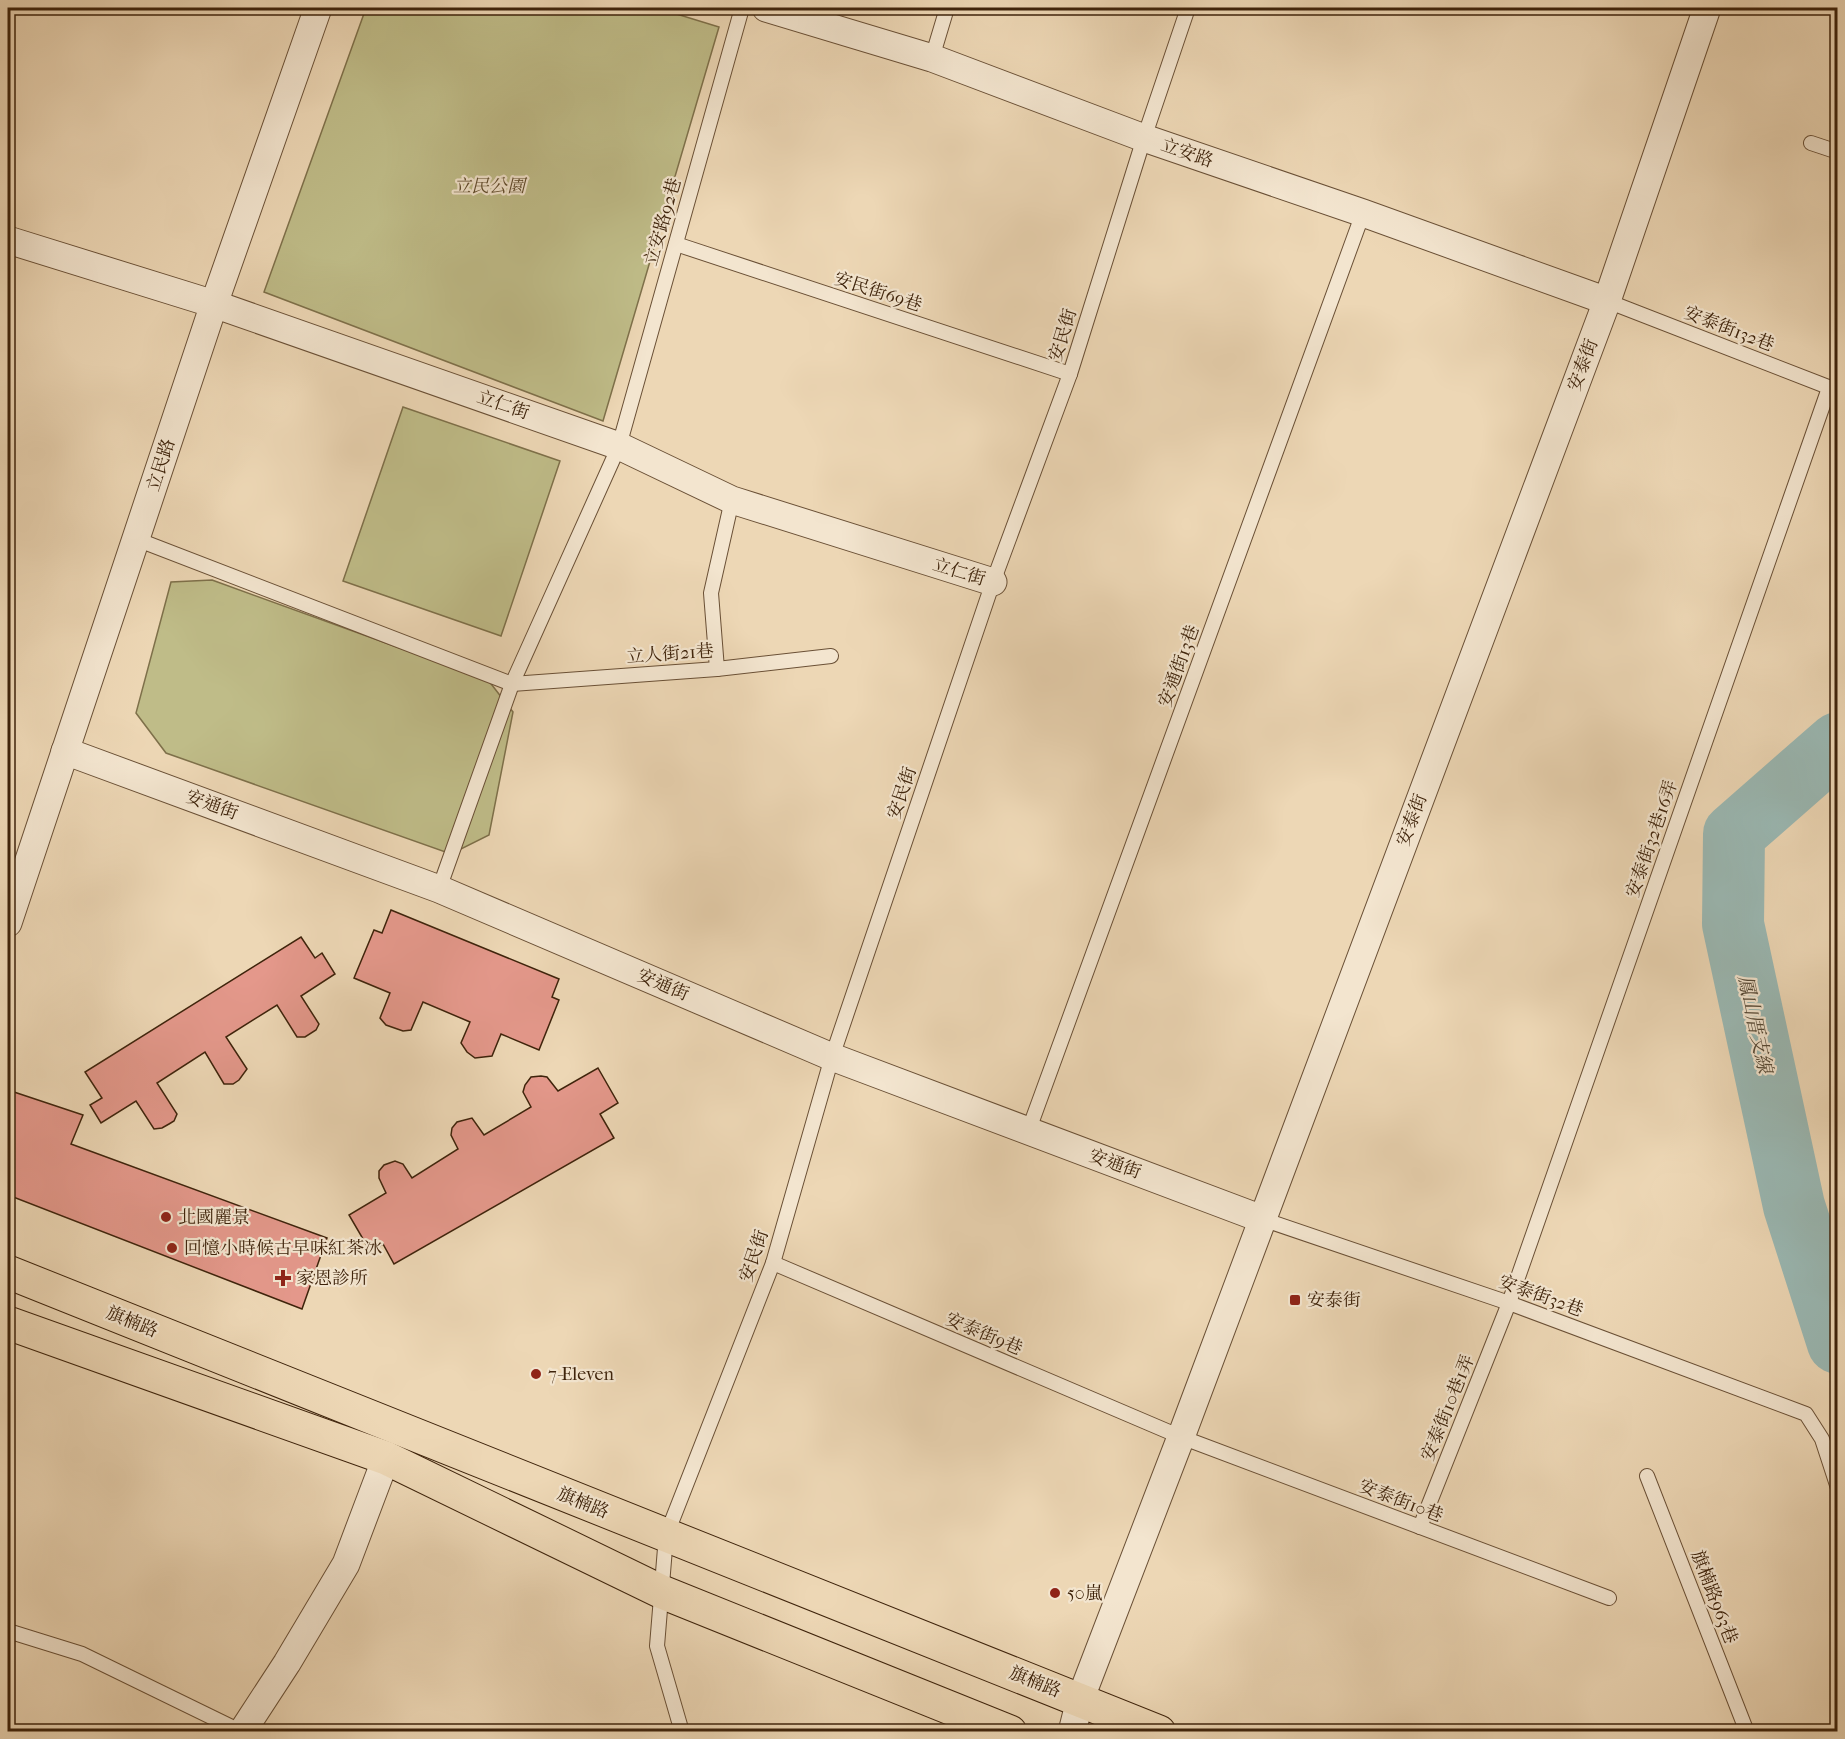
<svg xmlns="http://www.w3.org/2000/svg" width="1845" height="1739" font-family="'IM FELL French Canon','Noto Serif TC',serif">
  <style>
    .green { fill: #bfbc88; stroke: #7e704a; stroke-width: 1.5 }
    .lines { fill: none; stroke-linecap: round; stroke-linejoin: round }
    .river { stroke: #9ab8b3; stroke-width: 62 }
    .building { fill: #e4988b; stroke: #3e230b; stroke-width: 1.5 }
    .lane-casing { stroke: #6a5036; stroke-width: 16 }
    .street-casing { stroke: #6a5036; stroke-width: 29 }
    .primary-casing { stroke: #3e230b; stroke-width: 35 }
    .lane { stroke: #f3e5cf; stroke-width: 14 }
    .street { stroke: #f3e5cf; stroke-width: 27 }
    .primary { stroke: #edd7b5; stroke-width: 33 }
    .poi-dot { fill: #8f2418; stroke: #f3e5cf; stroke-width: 2 }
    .labels { text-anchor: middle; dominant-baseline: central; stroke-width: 4.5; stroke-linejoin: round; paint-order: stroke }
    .street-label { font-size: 18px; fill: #3e230b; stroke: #f3e5cf }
    .park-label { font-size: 18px; font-style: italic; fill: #5e492a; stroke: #f3e5cf }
    .poi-label { font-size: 18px; fill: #3e230b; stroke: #f3e5cf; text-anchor: start }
    .water-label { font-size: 20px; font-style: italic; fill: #554835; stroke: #f3e5cf }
  </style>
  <rect width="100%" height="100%" fill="#edd7b5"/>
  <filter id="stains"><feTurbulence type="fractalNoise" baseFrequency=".00333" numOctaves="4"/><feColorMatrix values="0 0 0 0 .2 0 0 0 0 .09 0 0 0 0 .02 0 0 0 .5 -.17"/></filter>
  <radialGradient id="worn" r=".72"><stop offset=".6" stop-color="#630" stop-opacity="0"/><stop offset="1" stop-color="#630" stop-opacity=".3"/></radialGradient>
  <g class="green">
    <path d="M366,8h291l62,19 -116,394 -339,-129z"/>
    <path d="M403,407l157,54 -59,175 -158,-55z"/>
    <path d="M212,580l276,100 25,32 -24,123 -38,19 -285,-101 -30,-40 35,-131z"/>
  </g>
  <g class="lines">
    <path class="river" d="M1838,743l-104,91 -1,90 61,282 44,137"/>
  </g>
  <g class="building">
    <path d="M391,910l168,69 -7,18 7,3 -20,50 -38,-16 -9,22 -17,2 -8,-6 -6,-9 9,-21 -47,-20 -12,28 -8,1 -17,-6 -6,-7 10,-25 -36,-15 20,-48 8,3z"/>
    <path d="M301,937l14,21 7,-5 13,21 -34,22 18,28 -3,6 -11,7h-8l-20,-32 -51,32 21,32 -8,11 -6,4h-9l-19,-32 -48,31 20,31 -3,7 -5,3 -7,4 -8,1 -18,-28 -35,22 -11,-18 12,-7 -17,-26z"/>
    <path d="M598,1068l20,35 -18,11 14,24 -220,126 -11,-20 -13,7 -21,-36 37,-22 -7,-15v-7l5,-6 11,-4 8,3 9,14 46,-29 -7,-14 1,-7 5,-6 15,-4 12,17 47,-28 -8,-15 2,-7 6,-8 10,-1 6,1 11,14z"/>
    <path d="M8,1090l75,25 -12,29 256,94 -25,71 -294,-114z"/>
  </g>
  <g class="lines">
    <defs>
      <g id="lane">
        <path d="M932,58l15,-50"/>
        <path d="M1811,143l27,9"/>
        <path d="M676,244l394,130"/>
        <path d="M1607,301l229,89"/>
        <path d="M136,539l376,145 205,-15 114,-13"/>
        <path d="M717,669l-6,-76 21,-93"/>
        <path d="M439,889l73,-205 107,-238 123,-438"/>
        <path d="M1028,1132l335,-919"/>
        <path d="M1262,1219l247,84 297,111 16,25 16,49"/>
        <path d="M773,1263l408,174 428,161"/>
        <path d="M1647,1476l100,256"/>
        <path d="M1420,1527l89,-224 320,-915"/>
        <path d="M8,1631l74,23 160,78"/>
        <path d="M682,1732l-25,-86 9,-110 107,-273 59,-206 161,-475 77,-208 74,-236 44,-130"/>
      </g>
      <g id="street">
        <path d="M766,8l166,50 212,80 219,75 244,88"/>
        <path d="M8,240l206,64 405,142 113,54 261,82"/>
        <path d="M65,751l374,138 393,168 430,162"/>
        <path d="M8,923l206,-619 104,-296"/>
        <path d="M242,1732l45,-69 59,-99 40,-106"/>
        <path d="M1072,1732l8,-32 101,-263 426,-1136 100,-293"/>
      </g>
      <g id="primary">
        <path d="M8,1272l1151,460"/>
        <path d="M8,1323l378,135 276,134 348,140"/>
      </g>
    </defs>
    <use href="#lane" class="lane-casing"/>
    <use href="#street" class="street-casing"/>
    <use href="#primary" class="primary-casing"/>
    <use href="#lane" class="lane"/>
    <use href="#street" class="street"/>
    <use href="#primary" class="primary"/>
  </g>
  <g class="poi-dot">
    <circle cx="166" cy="1217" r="6"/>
    <circle cx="172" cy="1248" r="6"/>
    <path d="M280 1269h6v6h6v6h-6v6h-6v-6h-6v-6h6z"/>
    <rect x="1289" y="1294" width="12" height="12" rx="3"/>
    <circle cx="536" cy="1374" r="6"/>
    <circle cx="1055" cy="1593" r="6"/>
  </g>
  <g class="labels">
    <g class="street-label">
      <text transform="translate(1187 153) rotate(19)">立安路</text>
      <text transform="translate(663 222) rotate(-74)">立安路92巷</text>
      <text transform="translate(878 292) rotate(18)">安民街69巷</text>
      <text transform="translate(1729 329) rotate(21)">安泰街132巷</text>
      <text transform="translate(1063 335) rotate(-73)">安民街</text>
      <text transform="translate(1583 365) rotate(-69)">安泰街</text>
      <text transform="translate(503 405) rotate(19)">立仁街</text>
      <text transform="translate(161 465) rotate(-72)">立民路</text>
      <text transform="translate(959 572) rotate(17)">立仁街</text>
      <text transform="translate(670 654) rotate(-4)">立人街21巷</text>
      <text transform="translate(1179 666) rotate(-70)">安通街13巷</text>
      <text transform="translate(902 793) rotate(-71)">安民街</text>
      <text transform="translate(212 805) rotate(20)">安通街</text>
      <text transform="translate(1412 820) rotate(-69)">安泰街</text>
      <text transform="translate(1652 839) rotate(-71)">安泰街32巷16弄</text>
      <text transform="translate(663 985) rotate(23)">安通街</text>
      <text transform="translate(1115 1164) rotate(20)">安通街</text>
      <text transform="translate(754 1256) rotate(-71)">安民街</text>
      <text transform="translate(1541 1296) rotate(20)">安泰街32巷</text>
      <text transform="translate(132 1322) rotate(22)">旗楠路</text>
      <text transform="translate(984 1334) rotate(23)">安泰街9巷</text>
      <text transform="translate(1448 1408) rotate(-68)">安泰街10巷1弄</text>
      <text transform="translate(1401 1501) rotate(21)">安泰街10巷</text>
      <text transform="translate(583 1503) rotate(22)">旗楠路</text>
      <text transform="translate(1714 1597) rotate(69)">旗楠路963巷</text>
      <text transform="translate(1035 1682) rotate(22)">旗楠路</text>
    </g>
    <g class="park-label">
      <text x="489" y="186">立民公園</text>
    </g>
    <g class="poi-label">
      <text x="178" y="1217">北國麗景</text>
      <text x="184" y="1248">回憶小時候古早味紅茶冰</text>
      <text x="296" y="1278">家恩診所</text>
      <text x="1307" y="1300">安泰街</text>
      <text x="548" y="1374">7-Eleven</text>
      <text x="1067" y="1593">50嵐</text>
    </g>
    <g class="water-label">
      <text transform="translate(1755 1024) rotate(78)">鳳山厝支線</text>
    </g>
  </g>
  <rect width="1845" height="1739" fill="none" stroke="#edd7b5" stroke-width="30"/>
  <rect x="9" y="9" width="1827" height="1721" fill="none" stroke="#3e230b" stroke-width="3"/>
  <rect x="15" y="15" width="1815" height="1709" fill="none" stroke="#3e230b" stroke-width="1.5"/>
  <rect width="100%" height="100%" filter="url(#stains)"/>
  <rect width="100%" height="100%" fill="url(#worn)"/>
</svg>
